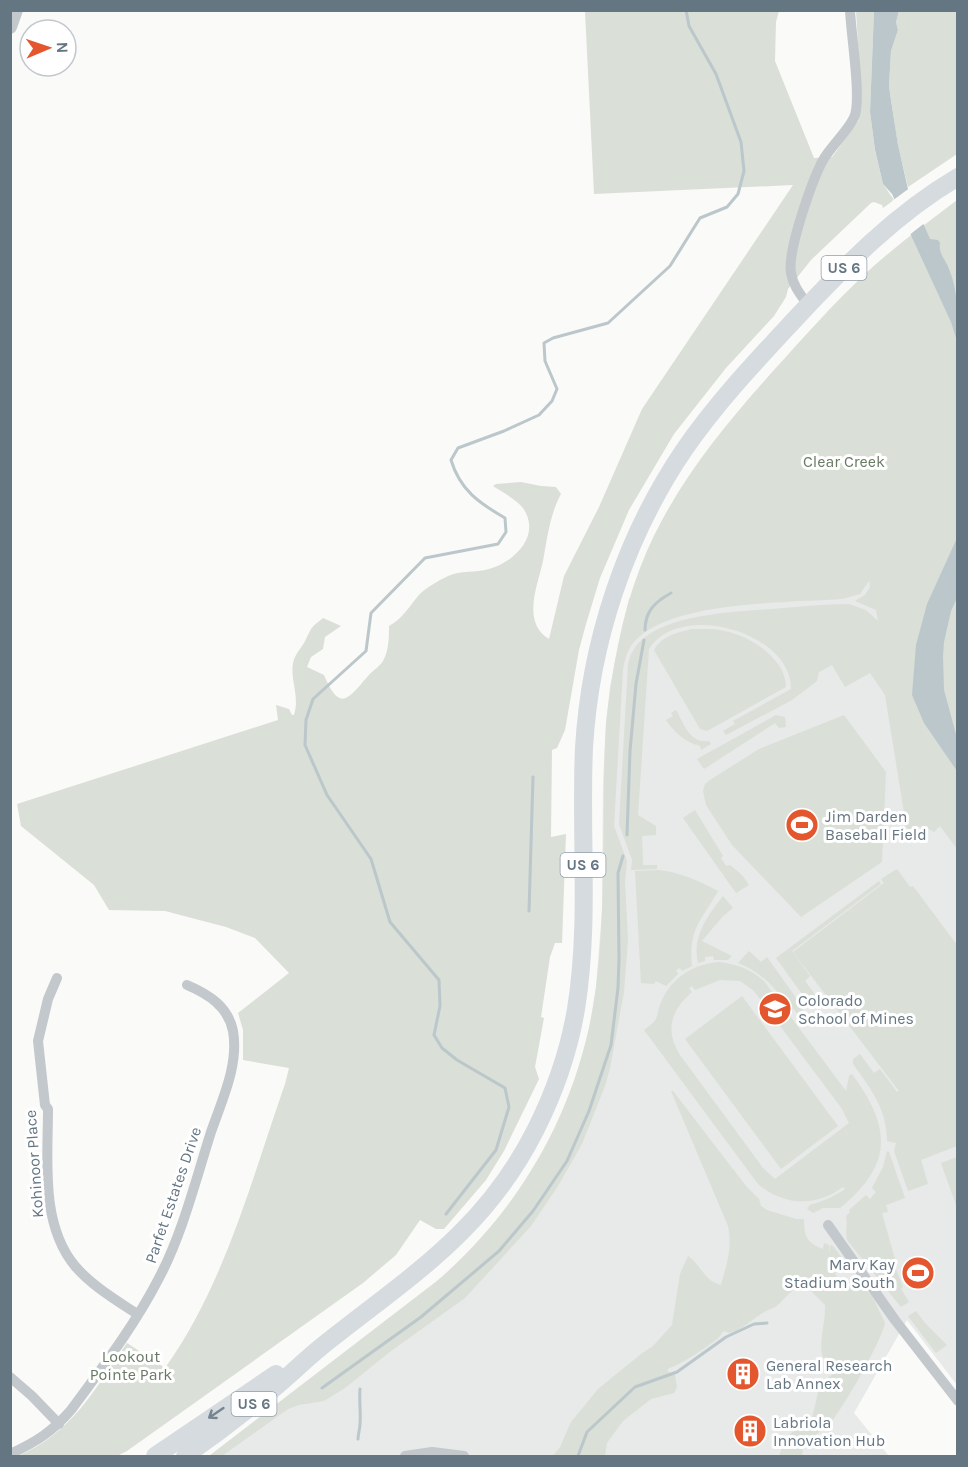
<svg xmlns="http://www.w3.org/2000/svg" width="968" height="1467" font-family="Karla,sans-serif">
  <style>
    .built { fill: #e8e9e9 }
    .green { fill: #dadfd7; fill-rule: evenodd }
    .water { fill: #bbc7cb }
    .pier { fill: #fafaf8 }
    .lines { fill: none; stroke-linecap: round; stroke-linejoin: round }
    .stream { stroke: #bbc7cb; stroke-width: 3 }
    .minor { stroke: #c3c8cc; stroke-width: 10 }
    .tertiary { stroke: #c3c8cc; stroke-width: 14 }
    .trunk { stroke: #d6dbdf; stroke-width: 18 }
    .oneway { stroke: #768591 }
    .labels { text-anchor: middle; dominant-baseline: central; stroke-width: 6; stroke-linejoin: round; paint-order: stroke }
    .shield { fill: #fff; stroke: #939fa8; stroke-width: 1.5 }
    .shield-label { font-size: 15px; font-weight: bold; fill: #657683 }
    .park-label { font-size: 16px; fill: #687a64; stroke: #fff }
    .poi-label { font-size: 16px; fill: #657683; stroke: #fff; text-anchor: start }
    .street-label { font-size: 16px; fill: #657683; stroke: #fff }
  </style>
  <rect width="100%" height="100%" fill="#fafaf8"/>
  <path class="built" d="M867,574l8,29 82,213v569l-50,-65 -53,93 35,43h-680l228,-175 25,-21 50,-58 42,-69 15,-35 12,-36 8,-31 7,-44 6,-77 1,-130 3,-57 4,-37 19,-88z"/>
  <g class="green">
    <path d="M585,11h194l-3,11 -1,39 39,97 18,-1 27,-37 2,-28 -5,-81h18l-4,101 5,39 8,33 11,16 -11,8 -1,-3 -8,-3 -3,1 -60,57 -23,29 -2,8 -12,19 -48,52 -52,66 -45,76 -29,68 -14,46 -7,26 -14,80 -8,18 -5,2 -1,87 15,-3 -4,109h-7l-5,14 -9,60 3,1 -9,49 4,12 -35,72 -18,29 -42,49h-8l-16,-9 -24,35 -33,28 -236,168 -10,5h-99c55,-24 76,-66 109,-113l38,25c60,-84 86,-187 120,-284l4,-16 -46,-8v-30l-5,-17 51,-40 -34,-35 -29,-11 -61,-16 -56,-1 -15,-25 -73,-59 -4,-22 261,-84 -2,-15 13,4 3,6h2c6,-19 -4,-35 -1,-52 2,-10 9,-15 13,-24 7,-14 5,-11 17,-21l18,8 -16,11 -2,12 -12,8 -4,10 17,8c16,38 24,24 44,1 5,-6 13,-10 16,-17 5,-10 5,-23 5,-33 14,-8 19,-18 29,-30 7,-8 20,-15 30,-20 13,-6 27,-3 41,-7 25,-7 53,-33 34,-61 -7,-9 -21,-16 -30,-22l3,-2 25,-2 20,4 15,1 5,7c-11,20 -14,45 -18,67 -5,24 -22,61 6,78l15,-63 35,-69 43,-98 151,-224 -199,9z"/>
    <path d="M899,11h58v143l-49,33 -10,-41 -9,-60 2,-35 7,-21 -2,-8z"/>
    <path d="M957,200v649l-17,-23 -6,6c-10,-6 -18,-7 -27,-1l-22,-136 -15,-22 -25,14 -13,-22 -13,7 -2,9 -25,19 -66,35 -3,-4 12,-7 -2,-3 58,-32c1,-57 -112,-89 -142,-40l-11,166 18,11v9l-14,1 1,29h14v4l-26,1 1,-10 -13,-36 9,-160c1,-4 2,-9 5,-13 21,-37 101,-39 138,-42 26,-2 52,-5 78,-5l17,6 12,11 -2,-11 -21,-9 10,-6 5,-8 -1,-6 -9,13 -18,5c-52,4 -174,1 -209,44 -6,8 -8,16 -10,26l-9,157 13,35 -2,22 3,57 -4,52 -14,76 -5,18 -23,58 -24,42 -27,40 -66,72 -74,53 -46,37 -21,13 -25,4 -11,4 -66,47h-13l228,-175c88,-76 144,-179 159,-294 11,-87 5,-176 10,-264 6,-52 15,-106 34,-155 29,-76 81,-139 134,-198 30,-33 59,-66 91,-96 29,-27 61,-50 92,-74z"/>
    <path d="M692,629c12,0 25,-1 37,3 24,6 57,28 57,55l-79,44 -7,-2 -46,-79c8,-14 22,-17 38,-21z"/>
    <path d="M676,710c8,14 14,34 33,31l2,3 -10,6 -1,-4c-15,-4 -26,-14 -34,-26l7,-4 -2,-3z"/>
    <path d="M776,715l9,2 1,10 -7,1 -4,-5 -71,46 -7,-10z"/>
    <path d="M844,715l42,57 -4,90 -81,55 -69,-72 -26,-40 -3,-14 2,-7 5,-4 49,-31z"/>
    <path d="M695,810l28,46 -2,2 5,8 4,-1 12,10 7,10 -13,8 -53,-75z"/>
    <path d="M897,869l13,18 3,-1 44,59v201l-36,14 7,24 -20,7 -14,-40 2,-8 -9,-2c0,-32 -16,-52 -34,-77v-5l7,-5 14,19 6,-4 17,23 2,-1 -106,-139 91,-69 -3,-4z"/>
    <path d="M658,870c22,2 41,11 60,21 -17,30 -30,38 -26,75l-10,5 -2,-3 -4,2 2,4 -12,12 -10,-5 -2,3 -13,-1 -6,-112z"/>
    <path d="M879,881l2,3 -89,67 18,25 -5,5 14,19 -9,5 -34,-47z"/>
    <path d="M723,896l10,12 -10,8 -21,25 30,15 -4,4h-14l-1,-4 -8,1v4l-7,2c-6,-27 9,-46 25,-67z"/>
    <path d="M749,951l12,11 6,-5 37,52 -7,5 -3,-5 -3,1c-14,-20 -29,-38 -53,-47z"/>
    <path d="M719,962c18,2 31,7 45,19l82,110 3,-15 3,-2c39,53 42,90 -12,134h-17l-10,5 -6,-4 3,-4c13,-4 24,-8 35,-16l-2,-2c-27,20 -59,19 -85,-3l-114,-154c18,-13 10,-12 18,-30 11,-24 33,-36 57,-38zM720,980l20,1 14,10 88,118 7,14 -74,56 -12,-11 -83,-113c-15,-24 -10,-44 12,-63l-3,-4 3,-2 3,4z"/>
    <path d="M742,996l96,130 -57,43 -96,-130z"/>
    <path d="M671,1091h2l73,95 13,13 2,7 6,4 29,9h8c0,18 3,24 19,30l1,-6 5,2 1,11v-11l3,1 12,16 -7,5 -3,6 4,9 8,5 11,-9 16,22 11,23c-4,19 -41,84 -54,99 -10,12 -28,16 -29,34h-23l7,-19 26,-19 8,-34 14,-11 -4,-5 -3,-11 -4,1c-5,-17 3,-35 2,-53l-22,-22c-10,6 -17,14 -25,22 -5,4 -12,5 -17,9 -11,7 -19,16 -32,19l-5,-2c-3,2 -4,6 -7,8 -7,6 -40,28 -48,29l-2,3 8,4 2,12 -3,6 -23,6 -28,22 -16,22 -2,13h-52l7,-9 11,-25 27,-33 43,-35 12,-8 19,-21 8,-51 8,-18c15,11 15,24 33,29 5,-19 12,-37 7,-59z"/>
    <path d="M887,1151l2,1 16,46 -19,7 2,7 -6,1 15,53 -2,1 8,20 -2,2 8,13 -8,5 -54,-67c-2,-8 1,-16 -1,-24l4,-4 -1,-2 17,-15 4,4 6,-7 -4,-4 11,-21z"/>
    <path d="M957,1157h1l-1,51 -16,-45z"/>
    <path d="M916,1311l9,12 22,22 -11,8 -28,-37z"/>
  </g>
  <g class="water">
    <path d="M874,11h25l-3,11 2,8 -7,21 -2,35 2,14 7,45 10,44 22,50 8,1 2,3c-2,11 6,17 9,26 10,24 8,47 8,72l-6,-19 -59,-128 -9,-10 -8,-34 -5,-38z"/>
    <path d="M957,538v60l-6,13 -7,31 -1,14 1,34 13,48v33l-33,-48 -12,-28 4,-50 11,-41z"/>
  </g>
  <path class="pier" d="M911,187l15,35 -18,14 -16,-35z"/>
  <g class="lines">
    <g class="stream">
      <path d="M645,630c0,-19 10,-28 26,-37"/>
      <path d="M627,835l3,-84 6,-67 8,-44"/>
      <path d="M529,911l4,-134"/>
      <path d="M446,1214l50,-64 13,-43 -4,-19 -48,-28 -15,-12 -8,-13 6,-29 -1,-26 -49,-58 -19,-63 -44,-64 -22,-50 1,-25 7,-21 53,-48 5,-38 54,-55 73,-14 8,-12 -1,-14c-26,-15 -45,-28 -54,-58l7,-12 46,-17 35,-16 13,-14 5,-12 -12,-28 -1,-18 9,-5 55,-15 62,-57 30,-48 27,-11 11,-13 6,-23 -3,-29 -25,-68 -27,-48 -3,-16"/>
      <path d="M322,1388l99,-71 78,-66 34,-40 34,-50 22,-50 22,-66 7,-57 1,-29 -1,-86 5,-17"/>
      <path d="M358,1439c0,-5 2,-10 2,-15 1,-11 -1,-23 0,-35"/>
      <path d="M578,1456l9,-24 48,-45 42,-15 49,-35 28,-13 13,-1"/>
    </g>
    <g class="minor">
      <path d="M808,305c-7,-10 -15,-19 -17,-32 -4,-22 21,-92 32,-113 7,-13 28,-32 32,-45 6,-20 -4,-81 -5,-105"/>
      <path d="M57,978l-9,21 -10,42 7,64 3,4c0,50 -8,115 27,157 17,20 41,34 62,48"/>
      <path d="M828,1225l67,95 63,81"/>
      <path d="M10,1377l22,19 27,28"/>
      <path d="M10,1454c26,-12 42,-22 61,-44 31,-42 64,-85 88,-132 23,-43 37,-99 52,-146 11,-32 28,-67 22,-101 -5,-25 -25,-37 -46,-46"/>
      <path d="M405,1456l27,-4 32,4"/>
    </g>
    <path class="tertiary" d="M10,27l6,-17"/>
    <g class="trunk">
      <path d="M155,1456l121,-82"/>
      <path d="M185,1456c30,-21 60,-44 88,-67 17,-14 32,-29 48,-42 86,-69 163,-114 215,-218 19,-38 33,-78 40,-120 14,-86 4,-175 8,-261 6,-105 41,-211 100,-298 33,-48 73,-90 113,-133 49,-52 98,-103 161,-140"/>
    </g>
  </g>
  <defs><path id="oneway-shaft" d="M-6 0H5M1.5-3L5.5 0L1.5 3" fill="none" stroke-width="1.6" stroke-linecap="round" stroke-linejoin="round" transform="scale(1.5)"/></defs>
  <use class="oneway" href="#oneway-shaft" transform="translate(216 1413) rotate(146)"/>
  <defs>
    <symbol id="stadium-disc" viewBox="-11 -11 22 22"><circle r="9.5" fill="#e4572e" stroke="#fff"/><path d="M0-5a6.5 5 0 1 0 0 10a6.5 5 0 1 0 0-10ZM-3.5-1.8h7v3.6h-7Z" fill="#fff"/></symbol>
    <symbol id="university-disc" viewBox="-11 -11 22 22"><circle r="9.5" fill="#e4572e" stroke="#fff"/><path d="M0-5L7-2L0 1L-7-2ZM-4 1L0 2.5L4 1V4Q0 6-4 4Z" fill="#fff"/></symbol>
    <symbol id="building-disc" viewBox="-11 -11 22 22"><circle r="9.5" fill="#e4572e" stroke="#fff"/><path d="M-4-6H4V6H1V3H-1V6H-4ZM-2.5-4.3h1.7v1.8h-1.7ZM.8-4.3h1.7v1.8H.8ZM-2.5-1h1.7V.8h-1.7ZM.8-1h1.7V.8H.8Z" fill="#fff"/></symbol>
  </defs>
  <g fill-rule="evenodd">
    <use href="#stadium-disc" x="783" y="806" width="38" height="38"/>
    <use href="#university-disc" x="756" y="990" width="38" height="38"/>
    <use href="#stadium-disc" x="899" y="1254" width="38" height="38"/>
    <use href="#building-disc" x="724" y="1355" width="38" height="38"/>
    <use href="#building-disc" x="731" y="1412" width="38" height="38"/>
  </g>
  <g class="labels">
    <g class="shield">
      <rect x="821.5" y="256" width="45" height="24" rx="4.5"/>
      <rect x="560.5" y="853" width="45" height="24" rx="4.5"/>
      <rect x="231.5" y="1392" width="45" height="24" rx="4.5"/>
    </g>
    <g class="shield-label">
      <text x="844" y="268">US 6</text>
      <text x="583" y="865">US 6</text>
      <text x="254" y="1404">US 6</text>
    </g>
    <g class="park-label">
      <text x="844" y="461">Clear Creek</text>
      <text x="131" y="1356">Lookout<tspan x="131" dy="18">Pointe Park</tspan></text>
    </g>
    <g class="poi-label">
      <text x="825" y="816">Jim Darden<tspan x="825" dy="18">Baseball Field</tspan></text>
      <text x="798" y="1000">Colorado<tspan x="798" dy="18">School of Mines</tspan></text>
      <text x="895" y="1264" text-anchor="end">Marv Kay<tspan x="895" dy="18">Stadium South</tspan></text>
      <text x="766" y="1365">General Research<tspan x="766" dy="18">Lab Annex</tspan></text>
      <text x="773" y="1422">Labriola<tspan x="773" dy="18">Innovation Hub</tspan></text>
    </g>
    <g class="street-label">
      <text transform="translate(34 1164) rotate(-94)">Kohinoor Place</text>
      <text transform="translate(173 1195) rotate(-71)">Parfet Estates Drive</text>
    </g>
  </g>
  <rect width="968" height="1467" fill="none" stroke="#657683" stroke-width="24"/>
  <g transform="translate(48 48) rotate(88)"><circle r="28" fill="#ffffff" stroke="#c1c8cd" stroke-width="1.5"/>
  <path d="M0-4.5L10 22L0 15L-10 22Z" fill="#e4572e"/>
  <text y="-9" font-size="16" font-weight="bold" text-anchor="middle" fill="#657683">N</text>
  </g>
</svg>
